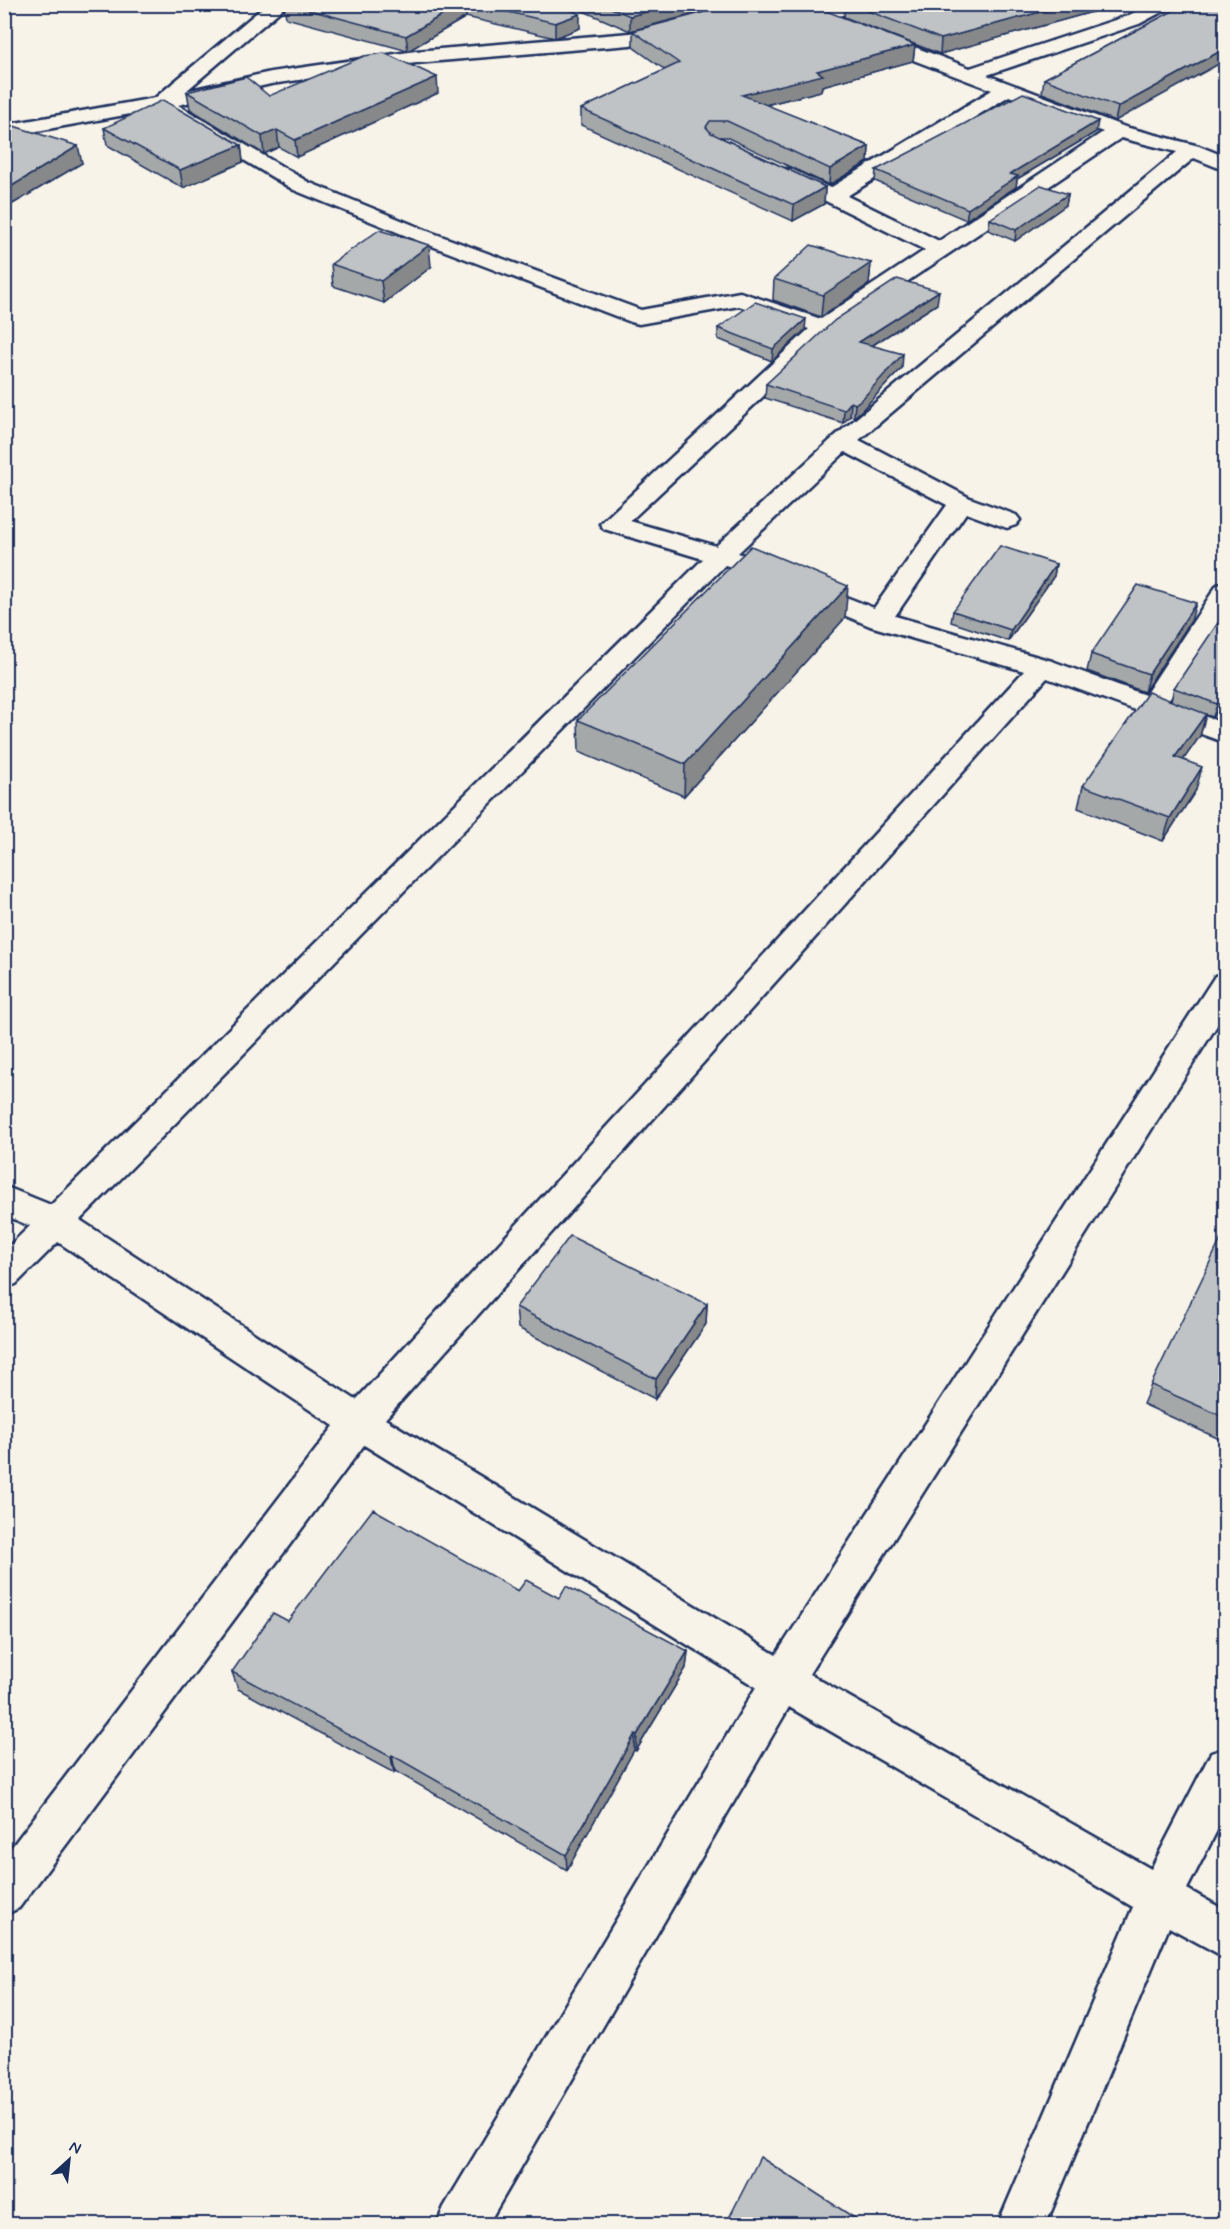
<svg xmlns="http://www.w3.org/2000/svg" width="1230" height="2229" font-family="Mynerve,sans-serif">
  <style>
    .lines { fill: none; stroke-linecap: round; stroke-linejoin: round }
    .street-casing { stroke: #1b2f5e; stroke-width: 5 }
    .street { fill: #f7f3e8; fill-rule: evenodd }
    .wall { fill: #a5a8a9; stroke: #1b2f5e; stroke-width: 1.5 }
    .shaded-wall { fill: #86888a; stroke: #1b2f5e; stroke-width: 1.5 }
    .building { fill: #c0c3c5; stroke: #1b2f5e; stroke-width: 1.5 }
  </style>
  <rect width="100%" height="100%" fill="#f7f3e8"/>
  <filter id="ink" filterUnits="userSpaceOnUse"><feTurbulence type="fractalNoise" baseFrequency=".0167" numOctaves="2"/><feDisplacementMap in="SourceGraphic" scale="12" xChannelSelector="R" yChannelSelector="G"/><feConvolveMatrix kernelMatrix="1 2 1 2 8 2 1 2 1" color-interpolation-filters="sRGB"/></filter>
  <g filter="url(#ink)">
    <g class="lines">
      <defs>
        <g id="street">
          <path d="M267,4h21l-102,87 85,-19 145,-21 214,-18 113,-29h32l-3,4 -142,37 -214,18 -145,21 -93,21 130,77 125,51 208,77 99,-18 81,27 104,-69 -148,-73 -3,-4 3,-4h14l39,19 162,-98 -126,-48 -2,-4 2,-4h14l90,34 157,-52 25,-12h25l-38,20 -152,51 138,52 74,19 27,11v14l-32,-13 -335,282 111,58 46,17 4,5 -4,5 -9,3 -41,-15 -71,103 157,45 93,34 72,-110 9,-2v29l-59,91 59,21v19l-179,-65 -662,741 391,236 439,-679 11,-3v38l-417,663 342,195 60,-116 15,-5v65l-39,76 39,22v47l-57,-31 -123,297h-48l135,-317 -344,-200 -301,517h-51l7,-17 312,-520 -392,-242 -345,463 -15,7v-58l330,-431 -276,-184 -42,42 -12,4v-37l26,-25 -26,-11v-29l47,19 652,-646 -99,-30 -4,-5 209,-195 -70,-23 -100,18 -8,-2 -212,-81 -125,-51 -136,-81 -154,28v-12l151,-27zM1009,96l94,36 -164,109 -92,-45zM1121,138l56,14 -342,284 -119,110 -86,-25 202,-189zM845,452l102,53 -73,103 -69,-27 -9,2 -4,6 4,6 74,31 154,45 -668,729 -276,-180 645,-655 13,4 9,-3 4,-5 -4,-5 -9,-3z"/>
          <path d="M841,4h31l-3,4 -50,13 -9,-5 3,-4z"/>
        </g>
      </defs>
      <use href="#street" class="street-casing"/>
      <use href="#street" class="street"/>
    </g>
    <g class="wall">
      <path d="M284,4h274l22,24 -25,10 -89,-21 -58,34 -122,-33z"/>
      <path d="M567,4h165l-102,27z"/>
      <path d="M813,4h18l-11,4z"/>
      <path d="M845,4h276l-181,50 -96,-37z"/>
      <path d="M1186,4l-71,117 -73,-28 2,-14z"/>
      <path d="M633,31l282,14 -2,16 -91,25 -1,5 -55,14 103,41 -1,16 -39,23 -103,-48h-6l105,50 -1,17 -31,17 -212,-96v-16l84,-39 -32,-23z"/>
      <path d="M187,92l82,4 169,-3 -141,64 -18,-10 -15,7 -74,-45z"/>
      <path d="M4,123l78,40 -71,42 -7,-2z"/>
      <path d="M104,128l137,17 2,17 -60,26 -76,-43z"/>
      <path d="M1096,132l-79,47 -1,8 -50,33 -91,-39 1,-11z"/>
      <path d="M1068,194l-2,11 -51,36 -27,-11 2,-11z"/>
      <path d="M871,263l-2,21 -48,33 -48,-17 1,-21z"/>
      <path d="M331,264l100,3 -47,36 -51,-17z"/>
      <path d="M937,304l-64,41 29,23 -41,43 -7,6 -4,-1 -7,7 -78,-25 1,-14z"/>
      <path d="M718,328l87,2 -33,31 -54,-22z"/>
      <path d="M1056,564l-2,12 -46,65 -57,-19 2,-11z"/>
      <path d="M845,618l-161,178 -105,-44 -1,-32z"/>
      <path d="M1191,621l-47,71 -57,-21 4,-17z"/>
      <path d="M1174,688l52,11 -13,18 -7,-2 -6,21 -17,24 13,30 -33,51 -85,-33 5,-22 88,-85z"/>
      <path d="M1226,1241v201l-83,-38 8,-19z"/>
      <path d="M707,1304l-1,20 -51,75 -137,-71 -2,-21z"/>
      <path d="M518,1591l41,7 129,53 -2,17 -50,83 -2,-1 -67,120 -172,-99 -1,2 -156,-84 -6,-17 56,-51z"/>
    </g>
    <g class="shaded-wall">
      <path d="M461,4h4l1,13 -58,34 -2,-15z"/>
      <path d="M676,4h56l-102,27v-15z"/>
      <path d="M820,4h11l-11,4z"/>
      <path d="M1069,4h52l-181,50 1,-15z"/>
      <path d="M580,14v14l-25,10v-15z"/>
      <path d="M915,45l-2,16 -91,25 -1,5 -80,20 1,-16 75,-24z"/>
      <path d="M1226,48v12l-111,61 3,-14z"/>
      <path d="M437,77l1,16 -141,64 -2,-17z"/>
      <path d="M1098,121l-2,11 -79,47 -1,8 -50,33 2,-11 42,-35z"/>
      <path d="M277,130l2,17 -15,7 -2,-18z"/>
      <path d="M241,145l2,17 -60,26 -3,-18z"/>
      <path d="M78,146l4,17 -71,42 -4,-16z"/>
      <path d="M869,146l-1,16 -39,23 1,-16z"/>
      <path d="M825,187l-1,17 -31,17 1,-16z"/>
      <path d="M1068,194l-2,11 -51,36 1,-11z"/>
      <path d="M429,245l2,22 -47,36 -3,-22z"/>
      <path d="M871,263l-2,21 -48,33 2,-22z"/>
      <path d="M939,291l-2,13 -80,51 2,-13z"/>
      <path d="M806,319l-1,11 -33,31 1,-12z"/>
      <path d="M903,354l-1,14 -41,43 -7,6 1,-13z"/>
      <path d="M851,402l-1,14 -7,7 1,-13z"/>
      <path d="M1056,564l-2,12 -46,65 3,-11z"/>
      <path d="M848,586l-3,32 -161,178 1,-32z"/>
      <path d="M1196,603l-5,18 -47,71 5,-18z"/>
      <path d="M1226,692v7l-13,18 4,-13z"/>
      <path d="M1206,714l-6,22 -31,44 6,-23z"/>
      <path d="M1202,767l-6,23 -33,51 7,-23z"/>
      <path d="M707,1304l-1,20 -51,75 1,-20z"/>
      <path d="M688,1651l-2,17 -50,83 1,-16z"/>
      <path d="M635,1734l-1,16 -67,120 -1,-15z"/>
      <path d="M392,1755l3,16 -1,2 -3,-16z"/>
    </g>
    <g class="building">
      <path d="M287,4h174l-55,32z"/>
      <path d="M475,4h83l22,10 -25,9z"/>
      <path d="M602,4h74l-46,12z"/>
      <path d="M735,4h73l107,41 -98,26 6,4 -81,20 127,51 -39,23 -103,-48h-17l-4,6 5,6 114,54 -31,18 -213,-96 98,-46 -46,-32z"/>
      <path d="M850,4h219l-128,35z"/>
      <path d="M1186,4h40v44l-108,59 -74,-28z"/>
      <path d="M384,53l53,24 -142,63 -18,-10 -15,6 -75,-44 59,-15 23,19 95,-40z"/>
      <path d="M1023,93l75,28 -88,53 8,2 -50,33 -92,-39z"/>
      <path d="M163,100l78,45 -61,25 -76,-42z"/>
      <path d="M4,123l74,23 -71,43 -3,-1z"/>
      <path d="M1041,185l27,9 -52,36 -26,-11z"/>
      <path d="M379,230l50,15 -48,36 -50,-17z"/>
      <path d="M811,245l60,18 -48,32 -49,-16z"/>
      <path d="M897,279l42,12 -80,51 44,12 -40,44 -8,6 -4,-2 -7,8 -78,-26 69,-64z"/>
      <path d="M755,302l51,17 -33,30 -55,-21z"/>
      <path d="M751,546l97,40 -163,178 -107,-44z"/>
      <path d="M1000,546l56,18 -45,66 -58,-19z"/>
      <path d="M1138,585l58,18 -47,71 -58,-20z"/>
      <path d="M1226,611v81l-9,12 -43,-16z"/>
      <path d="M1148,692l58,22 -31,43 27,10 -32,51 -87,-32z"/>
      <path d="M570,1236l137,68 -51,75 -140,-72z"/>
      <path d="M1221,1239l5,2v177l-75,-33z"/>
      <path d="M373,1509l145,82 8,-11 33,18 7,-12 122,65 -51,84 -2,-1 -69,121 -174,-100 -1,2 -159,-85 41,-59 15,8z"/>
      <path d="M760,2157l104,67h-138z"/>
    </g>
  </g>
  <rect width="1230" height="2229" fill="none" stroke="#f7f3e8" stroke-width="24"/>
  <rect x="12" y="12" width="1206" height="2205" fill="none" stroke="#1b2f5e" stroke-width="2" filter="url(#ink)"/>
  <g transform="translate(69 2160) rotate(27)" stroke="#f7f3e8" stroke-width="4.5" paint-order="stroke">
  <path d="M0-4.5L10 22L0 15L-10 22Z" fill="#1b2f5e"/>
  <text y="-9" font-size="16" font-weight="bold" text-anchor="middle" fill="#1b2f5e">N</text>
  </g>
</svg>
